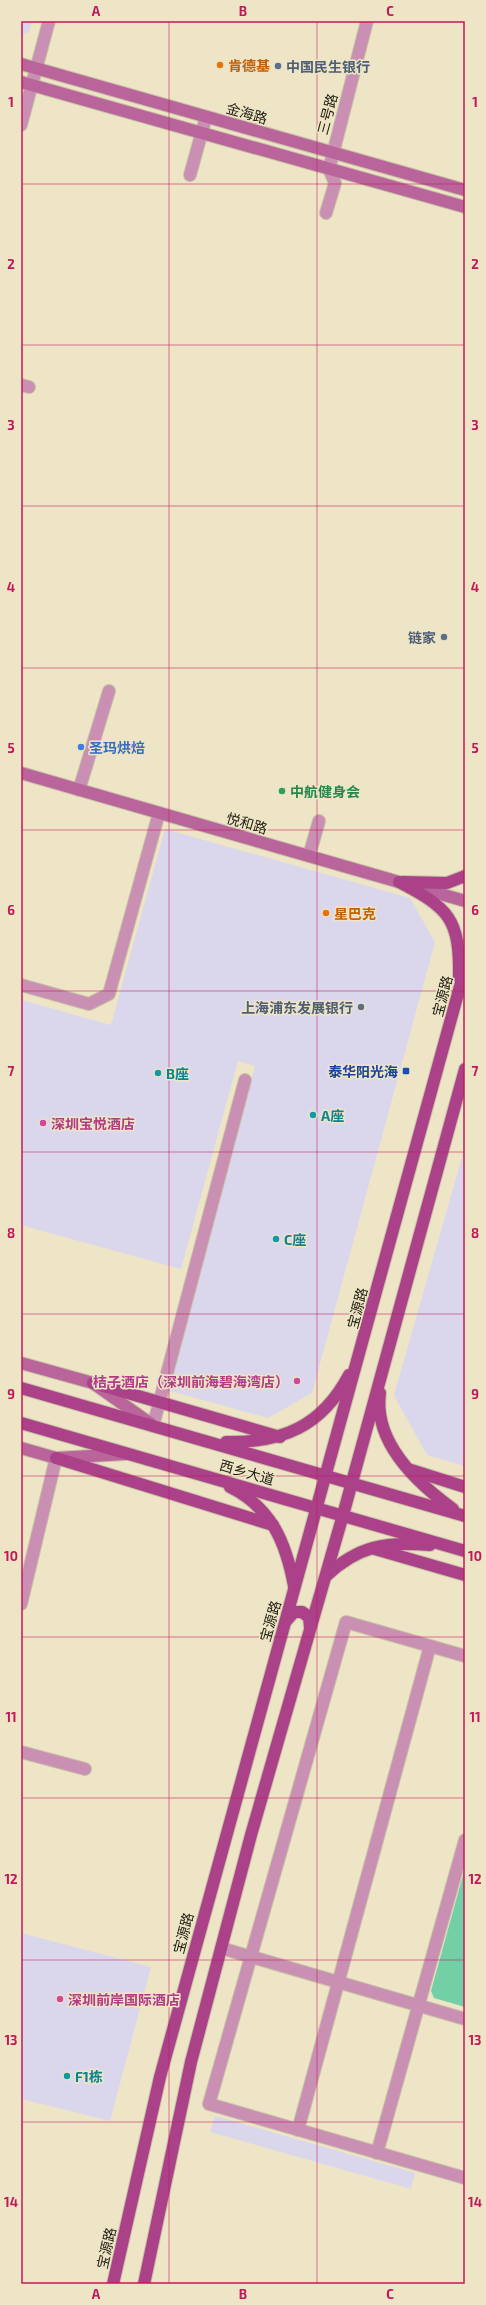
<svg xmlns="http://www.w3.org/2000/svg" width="486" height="2305" font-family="'Exo 2','Noto Sans SC',sans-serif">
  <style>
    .commercial { fill: #dad7ed }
    .green { fill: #73d0a6 }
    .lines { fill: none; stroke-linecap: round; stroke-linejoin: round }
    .street-casing { stroke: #c8c1a5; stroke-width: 14 }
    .secondary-casing { stroke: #c8c1a5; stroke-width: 14 }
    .primary-casing { stroke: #c8c1a5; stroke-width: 14 }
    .street { stroke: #ca90b3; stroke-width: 12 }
    .secondary { stroke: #b9659b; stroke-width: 12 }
    .primary { stroke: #ab4289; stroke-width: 12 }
    .grid { fill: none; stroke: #c2185b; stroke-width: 1; stroke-opacity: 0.55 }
    .food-dot { fill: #e8710a; stroke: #ede5c6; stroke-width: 1.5 }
    .service-dot { fill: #5c6f8a; stroke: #ede5c6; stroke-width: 1.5 }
    .shop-dot { fill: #3f7fe0; stroke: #ede5c6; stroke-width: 1.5 }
    .leisure-dot { fill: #2e9e5b; stroke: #ede5c6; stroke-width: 1.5 }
    .transit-dot { fill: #1a4fb4; stroke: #ede5c6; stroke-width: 1.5 }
    .culture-dot { fill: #0f9aa8; stroke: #ede5c6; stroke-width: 1.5 }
    .hotel-dot { fill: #d1479c; stroke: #ede5c6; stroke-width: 1.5 }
    .labels { text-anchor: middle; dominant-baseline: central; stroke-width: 3; stroke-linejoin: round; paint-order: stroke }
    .food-label { font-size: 14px; font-weight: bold; fill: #c56008; stroke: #ede5c6; text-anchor: start }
    .service-label { font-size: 14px; font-weight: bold; fill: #4e5e75; stroke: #ede5c6; text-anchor: end }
    .street-label { font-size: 14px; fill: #1e1b0f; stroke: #ede5c6 }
    .shop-label { font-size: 14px; font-weight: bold; fill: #366cbe; stroke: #ede5c6; text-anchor: start }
    .leisure-label { font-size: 14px; font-weight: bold; fill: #27864d; stroke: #ede5c6; text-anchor: start }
    .transit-label { font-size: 14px; font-weight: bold; fill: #164399; stroke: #ede5c6; text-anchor: end }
    .culture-label { font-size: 14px; font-weight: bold; fill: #0d838f; stroke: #ede5c6; text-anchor: start }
    .hotel-label { font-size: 14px; font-weight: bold; fill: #b23c85; stroke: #ede5c6; text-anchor: start }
    .neatline { fill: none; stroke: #c2185b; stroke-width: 1.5 }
    .grid-label { font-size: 13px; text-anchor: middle; font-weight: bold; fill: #c2185b }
  </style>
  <rect width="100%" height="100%" fill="#ede5c6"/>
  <g class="commercial">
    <path d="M21,21h11l-3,11 -8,3z"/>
    <path d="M165,829l245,69 25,44 -123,451 -44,25 -101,-28 88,-324 -17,-5 -57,208 -160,-44v-225l90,25z"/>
    <path d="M465,1147v319l-38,-11 -33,-60z"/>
    <path d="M21,1933l130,34 -41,154 -89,-22z"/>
    <path d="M215,2116l200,57 -4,16 -201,-57z"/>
  </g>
  <path class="green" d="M465,1868v139l-31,-9 -3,-7z"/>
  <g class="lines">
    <defs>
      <g id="street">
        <path d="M21,125l28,-104"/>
        <path d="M190,175l16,-58"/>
        <path d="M326,213l9,-30 -6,-14 38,-148"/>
        <path d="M21,385l8,2"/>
        <path d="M79,790l30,-99"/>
        <path d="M309,856l10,-35"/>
        <path d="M21,985l68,19 20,-10 50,-181"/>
        <path d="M153,1426l92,-346"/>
        <path d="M21,1604l35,-146"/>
        <path d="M465,1656l-119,-34 -137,482 256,74"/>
        <path d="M21,1752l64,17"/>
        <path d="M221,1948l244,71"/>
        <path d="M298,2130l132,-484"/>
        <path d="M377,2153l88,-313"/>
      </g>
      <g id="secondary">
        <path d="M21,64l444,126"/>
        <path d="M21,82l444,125"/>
        <path d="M21,773l444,128"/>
        <path d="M21,1363l72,20 58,41"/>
        <path d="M21,1448l35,10 70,-4"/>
      </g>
      <g id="primary">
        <path d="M399,882c50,26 61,37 60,95"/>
        <path d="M403,882l44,1 18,-7"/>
        <path d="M93,1383l187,54"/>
        <path d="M21,1388l444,128"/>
        <path d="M380,1393c-7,50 37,90 73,116"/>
        <path d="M21,1423l444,128"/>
        <path d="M226,1442c57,1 96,-16 123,-67"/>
        <path d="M56,1458l217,67"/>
        <path d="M411,1470l54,17"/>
        <path d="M230,1487c42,21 56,56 64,99"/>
        <path d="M375,1549l90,26"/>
        <path d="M326,1576c32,-30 60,-35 104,-31"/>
        <path d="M286,1621l8,-9h8l7,5 1,10"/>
        <path d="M113,2284l47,-207 305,-1109"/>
        <path d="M144,2284l47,-222 60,-227 92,-320 122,-446"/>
      </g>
    </defs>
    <use href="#street" class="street-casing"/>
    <use href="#secondary" class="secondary-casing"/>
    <use href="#primary" class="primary-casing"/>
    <use href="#street" class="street"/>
    <use href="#secondary" class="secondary"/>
    <use href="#primary" class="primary"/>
  </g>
  <path class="grid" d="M169,21v2263M317,21v2263M21,184h444M21,345h444M21,506h444M21,668h444M21,830h444M21,991h444M21,1152h444M21,1314h444M21,1476h444M21,1637h444M21,1798h444M21,1960h444M21,2122h444"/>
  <g class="food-dot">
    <circle cx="220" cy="65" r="4"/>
    <circle cx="326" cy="913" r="4"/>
  </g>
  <g class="service-dot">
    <circle cx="278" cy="66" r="4"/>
    <circle cx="444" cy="637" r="4"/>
    <circle cx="361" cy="1007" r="4"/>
  </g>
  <circle class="shop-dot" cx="81" cy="747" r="4"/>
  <circle class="leisure-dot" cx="282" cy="791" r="4"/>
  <rect class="transit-dot" x="402" y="1067" width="8" height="8" rx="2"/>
  <g class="culture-dot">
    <circle cx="158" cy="1073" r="4"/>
    <circle cx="313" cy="1115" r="4"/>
    <circle cx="276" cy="1239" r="4"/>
    <circle cx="67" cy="2076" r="4"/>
  </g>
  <g class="hotel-dot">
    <circle cx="43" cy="1123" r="4"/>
    <circle cx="297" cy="1381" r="4"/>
    <circle cx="60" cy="1999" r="4"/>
  </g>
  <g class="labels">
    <g class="food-label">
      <text x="228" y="65">肯德基</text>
      <text x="334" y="913">星巴克</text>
    </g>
    <g class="service-label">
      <text x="286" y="66" text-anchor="start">中国民生银行</text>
      <text x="436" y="637">链家</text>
      <text x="353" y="1007">上海浦东发展银行</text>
    </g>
    <g class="street-label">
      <text transform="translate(247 113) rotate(16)">金海路</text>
      <text transform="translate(327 114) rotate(-75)">三号路</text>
      <text transform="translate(247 823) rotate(16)">悦和路</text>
      <text transform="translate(442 996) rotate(-75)">宝源路</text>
      <text transform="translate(357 1308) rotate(-75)">宝源路</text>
      <text transform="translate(247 1472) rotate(16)">西乡大道</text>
      <text transform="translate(270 1621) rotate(-74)">宝源路</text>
      <text transform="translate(183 1933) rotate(-75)">宝源路</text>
      <text transform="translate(106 2248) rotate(-77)">宝源路</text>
    </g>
    <g class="shop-label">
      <text x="89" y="747">圣玛烘焙</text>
    </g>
    <g class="leisure-label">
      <text x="290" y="791">中航健身会</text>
    </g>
    <g class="transit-label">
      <text x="398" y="1071">泰华阳光海</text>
    </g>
    <g class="culture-label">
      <text x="166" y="1073">B座</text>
      <text x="321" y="1115">A座</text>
      <text x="284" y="1239">C座</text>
      <text x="75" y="2076">F1栋</text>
    </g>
    <g class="hotel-label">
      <text x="51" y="1123">深圳宝悦酒店</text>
      <text x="289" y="1381" text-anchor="end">桔子酒店（深圳前海碧海湾店）</text>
      <text x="68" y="1999">深圳前岸国际酒店</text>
    </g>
  </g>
  <rect width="486" height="2305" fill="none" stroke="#ede5c6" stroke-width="44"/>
  <rect x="22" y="22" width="442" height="2261" class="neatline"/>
  <g class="grid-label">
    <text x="96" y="16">A</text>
    <text x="243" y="16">B</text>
    <text x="390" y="16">C</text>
    <text x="11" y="107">1</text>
    <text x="475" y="107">1</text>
    <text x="11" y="269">2</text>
    <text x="475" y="269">2</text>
    <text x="11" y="430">3</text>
    <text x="475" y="430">3</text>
    <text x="11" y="592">4</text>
    <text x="475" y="592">4</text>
    <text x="11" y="753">5</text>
    <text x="475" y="753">5</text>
    <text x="11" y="915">6</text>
    <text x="475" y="915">6</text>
    <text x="11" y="1076">7</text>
    <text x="475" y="1076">7</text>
    <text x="11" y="1238">8</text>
    <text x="475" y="1238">8</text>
    <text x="11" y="1399">9</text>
    <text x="475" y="1399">9</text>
    <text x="11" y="1561">10</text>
    <text x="475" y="1561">10</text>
    <text x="11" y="1722">11</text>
    <text x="475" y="1722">11</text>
    <text x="11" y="1884">12</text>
    <text x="475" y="1884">12</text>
    <text x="11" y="2045">13</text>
    <text x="475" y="2045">13</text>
    <text x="11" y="2207">14</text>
    <text x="475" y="2207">14</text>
    <text x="96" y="2299">A</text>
    <text x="243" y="2299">B</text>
    <text x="390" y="2299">C</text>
  </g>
</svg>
